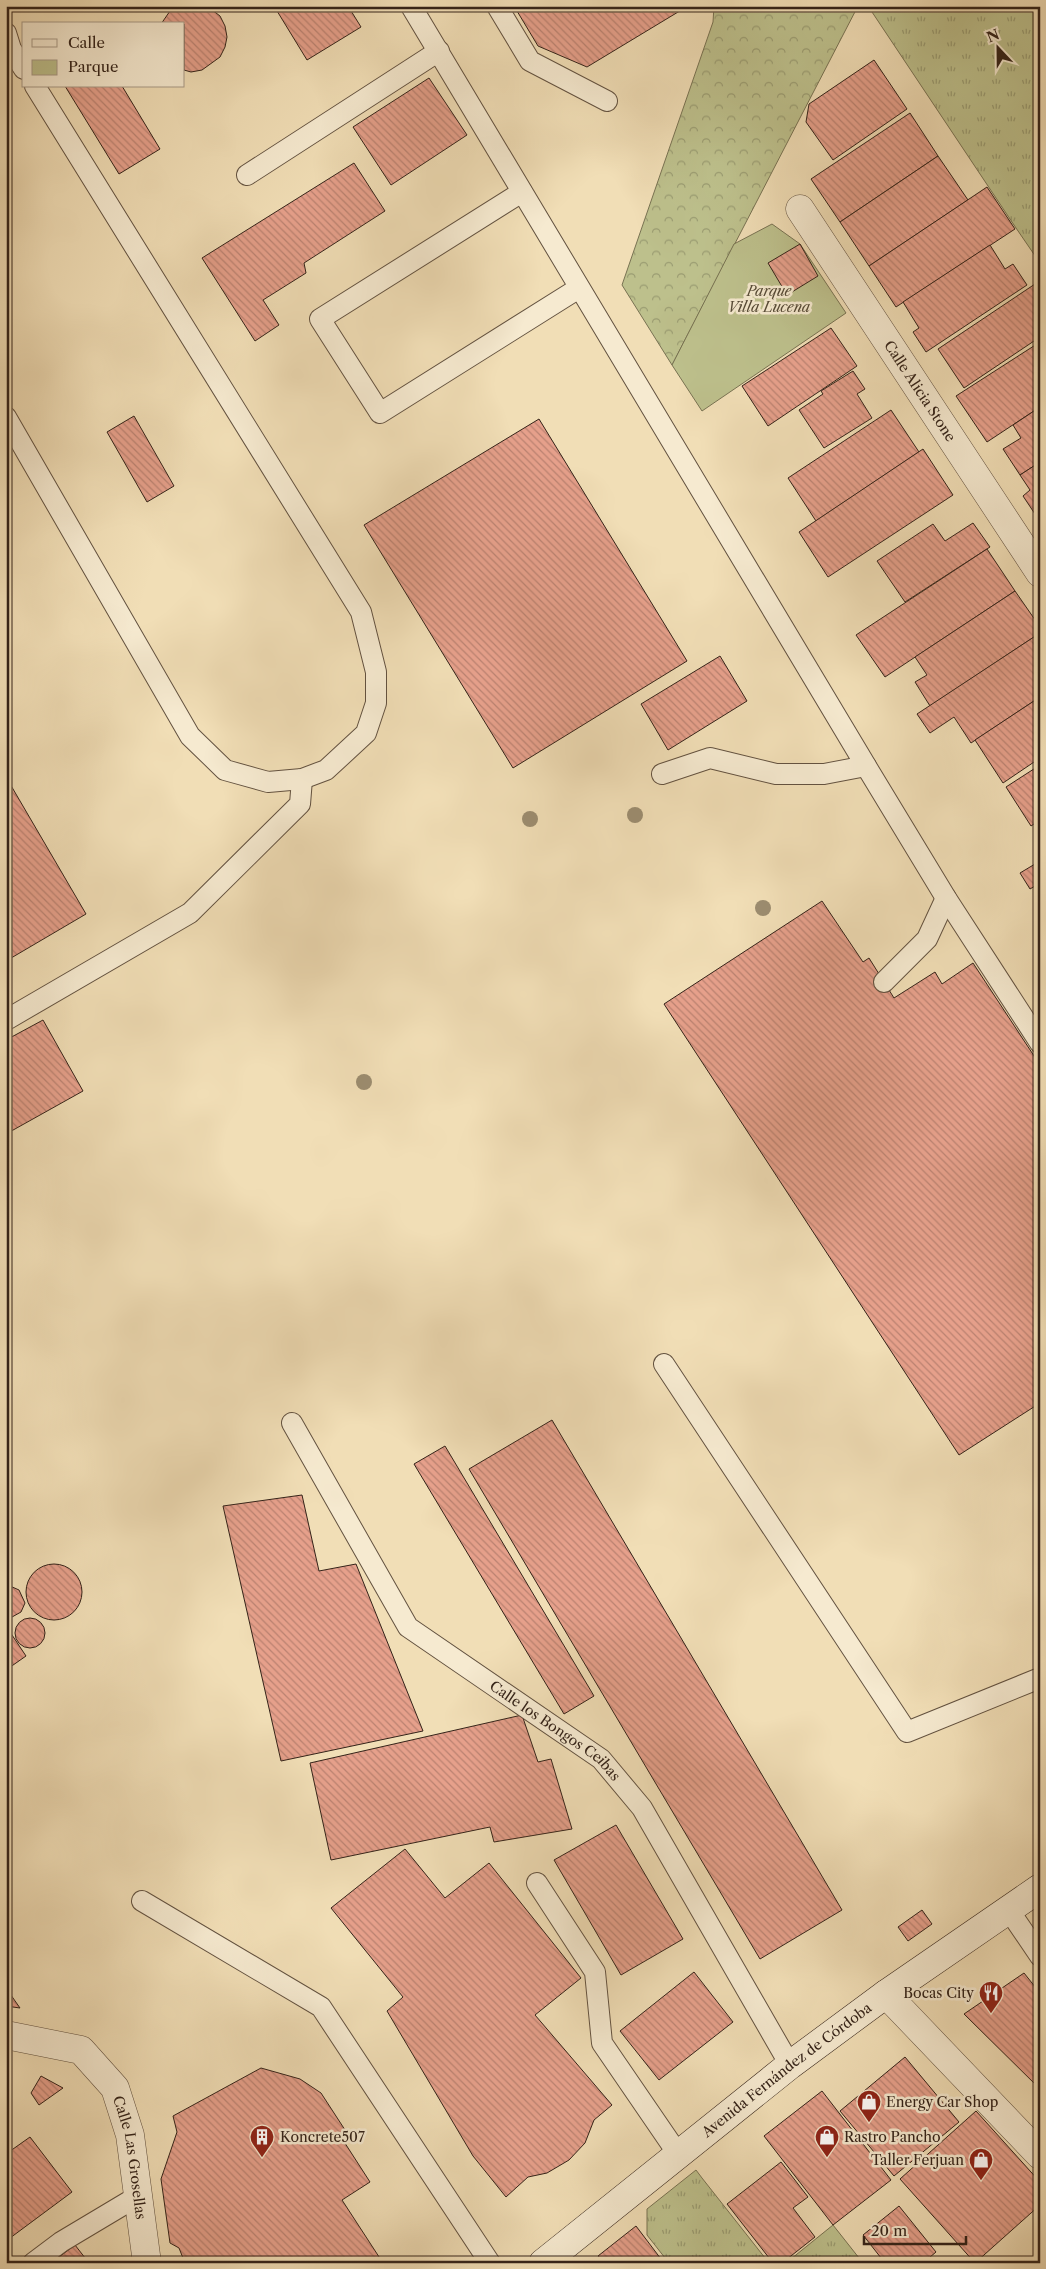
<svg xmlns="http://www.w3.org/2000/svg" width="1046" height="2269" font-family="'Libre Caslon Text',serif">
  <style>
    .grass { fill: url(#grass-tufts); stroke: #787252 }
    .forest { fill: url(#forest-crowns); stroke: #787252 }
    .park { fill: #bdc08c; stroke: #787252 }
    .building { fill: url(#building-back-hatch); stroke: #342319 }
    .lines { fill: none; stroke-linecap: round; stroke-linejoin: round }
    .lane-casing { stroke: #635240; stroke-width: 22 }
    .street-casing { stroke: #635240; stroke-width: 29 }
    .secondary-casing { stroke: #342319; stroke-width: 29 }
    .lane { stroke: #f6ead0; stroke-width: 20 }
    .street { stroke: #f6ead0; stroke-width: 28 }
    .secondary { stroke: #f6ead0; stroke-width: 28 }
    .tree { fill: #9c8d70 }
    .labels { text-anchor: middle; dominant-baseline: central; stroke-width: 5; stroke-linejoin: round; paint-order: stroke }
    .park-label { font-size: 14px; font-style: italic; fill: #564a36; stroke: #f6ead0 }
    .street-label { font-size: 14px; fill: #342319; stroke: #f6ead0 }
    .poi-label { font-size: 14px; fill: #342319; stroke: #f6ead0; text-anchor: start }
  </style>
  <defs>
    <pattern id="grass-tufts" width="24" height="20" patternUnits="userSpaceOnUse" patternTransform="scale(1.25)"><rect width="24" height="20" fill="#bdc08c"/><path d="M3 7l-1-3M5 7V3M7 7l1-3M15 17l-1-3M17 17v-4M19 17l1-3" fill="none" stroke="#9a9c72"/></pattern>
    <pattern id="forest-crowns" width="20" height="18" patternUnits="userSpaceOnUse" patternTransform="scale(1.25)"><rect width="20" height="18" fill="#bdc08c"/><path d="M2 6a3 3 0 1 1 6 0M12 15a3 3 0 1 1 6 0" fill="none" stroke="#9a9c72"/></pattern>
    <pattern id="building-back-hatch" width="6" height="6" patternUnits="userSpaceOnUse" patternTransform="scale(1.25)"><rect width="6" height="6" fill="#e6a08b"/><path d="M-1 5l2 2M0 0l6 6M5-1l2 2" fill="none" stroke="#bb8271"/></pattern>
  </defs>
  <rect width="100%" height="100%" fill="#f1deb6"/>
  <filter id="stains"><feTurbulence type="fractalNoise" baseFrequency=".004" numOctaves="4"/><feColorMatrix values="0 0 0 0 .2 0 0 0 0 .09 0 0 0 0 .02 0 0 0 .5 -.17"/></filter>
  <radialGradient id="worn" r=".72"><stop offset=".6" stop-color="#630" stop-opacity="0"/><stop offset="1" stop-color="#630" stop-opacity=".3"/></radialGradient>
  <g class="grass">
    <path d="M868,6h172v257l-24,-35z"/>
    <path d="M696,2170l6,8 67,85h-100l-22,-28v-26z"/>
    <path d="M833,2225l30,38h-77z"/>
  </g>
  <path class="forest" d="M714,6h144l-186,359 -50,-80 91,-263z"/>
  <path class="park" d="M772,224l28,20 46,69 -144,98 -30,-46 62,-121z"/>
  <g class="building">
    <path d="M178,6h29l13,10 5,10 2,11 -2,10 -5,10 -18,13 -11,2 -7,-2v-46h-23l9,-13z"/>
    <path d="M274,6h74l13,21 -54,33z"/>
    <path d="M514,6h174l-101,61 -49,-21z"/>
    <path d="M874,60l33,49 -74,51 -27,-38 3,-18z"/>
    <path d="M429,78l38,57 -76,50 -38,-58z"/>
    <path d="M65,86h57l38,63 -41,25z"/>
    <path d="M910,113l28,43 -98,66 -29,-43z"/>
    <path d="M938,156l30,44 -99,66 -29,-44z"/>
    <path d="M354,163l31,48 -81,52 2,10 -43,27 16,25 -24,16 -53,-83z"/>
    <path d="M987,187l28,42 -119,78 -27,-41z"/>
    <path d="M800,244l18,32 -31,19 -19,-32z"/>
    <path d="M990,245l15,24 8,-5 14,21 -101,67 -13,-20 6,-4 -16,-26z"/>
    <path d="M1035,284l5,8v45l-76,51 -26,-39z"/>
    <path d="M831,328l26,38 -89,60 -26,-40z"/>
    <path d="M1040,342v65l-53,35 -31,-46z"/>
    <path d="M853,371l12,18 -8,5 15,24 -48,30 -25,-38 24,-16 -2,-3z"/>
    <path d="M1040,407v55l-20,13 -17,-26 18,-11 -8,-13z"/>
    <path d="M891,410l28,42 -103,69 -28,-43z"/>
    <path d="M134,416l40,70 -27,16 -40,-70z"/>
    <path d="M539,419l148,242 -174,107 -149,-243z"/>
    <path d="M923,449l30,46 -125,82 -29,-45z"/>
    <path d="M1040,462v57l-1,1 -16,-24 7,-6 -10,-15z"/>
    <path d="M973,523l17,24 -85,55 -28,-41 56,-37 12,17z"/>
    <path d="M987,549l28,42 -130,86 -29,-42z"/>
    <path d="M1015,591l25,36v6l-110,73 -15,-24 12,-7 -12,-18z"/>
    <path d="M1040,633v64l-69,46 -17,-26 -24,16 -13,-19z"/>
    <path d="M720,656l27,45 -79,49 -27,-46z"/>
    <path d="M1040,697v61l-37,25 -28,-43z"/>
    <path d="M1040,765v55l-9,6 -25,-39z"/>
    <path d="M6,777l80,137 -80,47z"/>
    <path d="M1040,861v22l-10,6 -10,-16z"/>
    <path d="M822,901l41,61 6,-4 25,40 41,-26 7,12 31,-21 67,102v338l-81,52 -295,-451z"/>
    <path d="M43,1020l40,71 -77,43v-94z"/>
    <path d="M552,1420l290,490 -82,49 -291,-490z"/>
    <path d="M445,1446l149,250 -30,18 -150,-250z"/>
    <path d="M302,1495l17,76 37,-7 67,167 -142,30 -58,-255z"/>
    <circle cx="54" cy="1592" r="28"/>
    <path d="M10,1586l9,4 6,13 -4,9 -9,5h-6v-30z"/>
    <circle cx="30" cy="1633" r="15"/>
    <path d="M6,1626l20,30 -20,14z"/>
    <path d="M522,1715l16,47 13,-3 21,70 -78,13 -4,-15 -159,33 -21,-97z"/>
    <path d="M616,1825l67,114 -62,36 -67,-115z"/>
    <path d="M405,1849l40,49 44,-35 92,115 -46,37 77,90 -18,15 -9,23 -16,17 -22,13 -19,4 -22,20 -33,-41 -86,-145 16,-14 -72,-89z"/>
    <path d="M922,1910l10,14 -24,17 -10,-14z"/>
    <path d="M694,1972l39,50 -74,58 -39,-49z"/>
    <path d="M1024,1973l16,20v96l-76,-75z"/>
    <path d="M6,1988l14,20 -14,-2z"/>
    <path d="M905,2057l54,65 -65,54 -54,-65z"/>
    <path d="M261,2068l39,11 21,14 26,40 -6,4 29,45 -28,18 41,63h-198l-6,-15 -9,-5 -9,-64 16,-47 -4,-16z"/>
    <path d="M41,2076l22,12 -24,17 -8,-12z"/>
    <path d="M822,2091l69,89 -58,45 -69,-89z"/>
    <path d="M976,2111l64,71v23l-65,58 -75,-84z"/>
    <path d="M30,2137l42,55 -66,49v-87z"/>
    <path d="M781,2162l27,35 -15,11 22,29 -33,26h-9l-46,-59z"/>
    <path d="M899,2206l37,46 -13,11h-38l-22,-28z"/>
    <path d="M636,2226l28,37h-60l-6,-7z"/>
    <path d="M75,2245l14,18h-38z"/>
  </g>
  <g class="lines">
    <defs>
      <g id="lane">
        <path d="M411,6l455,760 80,132 94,145"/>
        <path d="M497,6l33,55 77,40"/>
        <path d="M6,33l5,16 13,20"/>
        <path d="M247,175l192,-124"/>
        <path d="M522,192l-202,127 60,94 199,-125"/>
        <path d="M6,417l184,319 35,34 43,12 34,-3 24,-9 40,-37 10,-30v-31l-15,-60 -326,-526"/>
        <path d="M662,774l48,-16 66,16h48l42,-8"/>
        <path d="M884,982l43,-43 19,-41"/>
        <path d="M6,1020l184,-107 110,-109 2,-25"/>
        <path d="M664,1364l243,368 133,-54"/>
        <path id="s1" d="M292,1423l116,204 193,132 41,49 148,257"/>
        <path d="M537,1883l58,89 7,71 76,111"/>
        <path d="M142,1901l179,106 169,256"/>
        <path d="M1008,1909l32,47"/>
        <path d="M33,2263l28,-21 77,-46"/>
      </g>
      <g id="street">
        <path id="s2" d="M800,209l240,364"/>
        <path d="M886,1994l154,161"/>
        <path id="s3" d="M6,2035l75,15 34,38 15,47 17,128"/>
      </g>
      <g id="secondary">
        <path id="s4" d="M543,2263l247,-198 96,-71 154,-106"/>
      </g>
    </defs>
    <use href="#lane" class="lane-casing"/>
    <use href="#street" class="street-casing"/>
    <use href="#secondary" class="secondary-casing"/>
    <use href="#lane" class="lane"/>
    <use href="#street" class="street"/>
    <use href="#secondary" class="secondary"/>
  </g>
  <g class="tree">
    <circle cx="635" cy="815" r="8"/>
    <circle cx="530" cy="819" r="8"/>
    <circle cx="763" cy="908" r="8"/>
    <circle cx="364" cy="1082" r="8"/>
  </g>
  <defs>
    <symbol id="restaurant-pin" viewBox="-11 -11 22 30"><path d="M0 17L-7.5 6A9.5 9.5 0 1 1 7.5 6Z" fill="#8f2418" stroke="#f6ead0"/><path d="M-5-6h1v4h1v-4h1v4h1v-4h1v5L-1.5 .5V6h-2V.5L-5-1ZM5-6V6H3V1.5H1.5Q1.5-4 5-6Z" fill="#fff"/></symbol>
    <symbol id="shop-pin" viewBox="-11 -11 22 30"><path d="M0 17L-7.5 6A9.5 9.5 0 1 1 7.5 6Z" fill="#8f2418" stroke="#f6ead0"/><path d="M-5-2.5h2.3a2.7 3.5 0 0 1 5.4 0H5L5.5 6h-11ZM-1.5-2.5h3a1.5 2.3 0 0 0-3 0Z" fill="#fff"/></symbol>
    <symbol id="building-pin" viewBox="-11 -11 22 30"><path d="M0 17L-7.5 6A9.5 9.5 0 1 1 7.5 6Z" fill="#8f2418" stroke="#f6ead0"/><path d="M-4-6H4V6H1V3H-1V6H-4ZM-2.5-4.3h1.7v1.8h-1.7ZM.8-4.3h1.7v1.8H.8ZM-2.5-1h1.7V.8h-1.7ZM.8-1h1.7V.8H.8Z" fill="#fff"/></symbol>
  </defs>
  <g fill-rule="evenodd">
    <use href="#restaurant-pin" x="977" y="1979" width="28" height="38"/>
    <use href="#shop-pin" x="855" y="2088" width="28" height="38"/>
    <use href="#building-pin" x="248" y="2123" width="28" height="38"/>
    <use href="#shop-pin" x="813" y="2123" width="28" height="38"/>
    <use href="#shop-pin" x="967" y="2146" width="28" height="38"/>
  </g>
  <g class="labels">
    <g class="park-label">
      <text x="769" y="291">Parque<tspan x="769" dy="16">Villa Lucena</tspan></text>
    </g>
    <g class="street-label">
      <text stroke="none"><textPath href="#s2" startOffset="218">Calle Alicia Stone</textPath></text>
      <text stroke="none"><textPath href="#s1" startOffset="415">Calle los Bongos Ceibas</textPath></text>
      <text stroke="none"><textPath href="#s4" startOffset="311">Avenida Fernández de Córdoba</textPath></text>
      <text stroke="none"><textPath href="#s3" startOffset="199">Calle Las Grosellas</textPath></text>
    </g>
    <g class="poi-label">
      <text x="974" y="1993" text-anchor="end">Bocas City</text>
      <text x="886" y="2102">Energy Car Shop</text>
      <text x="280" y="2137">Koncrete507</text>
      <text x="844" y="2137">Rastro Pancho</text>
      <text x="964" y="2160" text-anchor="end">Taller Ferjuan</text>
    </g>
  </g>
  <rect width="1046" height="2269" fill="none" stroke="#f1deb6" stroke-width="25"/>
  <rect x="8" y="8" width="1031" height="2254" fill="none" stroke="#342319" stroke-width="2.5"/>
  <rect x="12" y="12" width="1021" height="2244" fill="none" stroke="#342319"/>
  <rect x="22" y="22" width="162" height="65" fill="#f6ead0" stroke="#a89a87"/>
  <rect x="32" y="39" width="25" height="8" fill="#f6ead0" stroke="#a89a87"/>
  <text x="68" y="48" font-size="15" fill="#342319">Calle</text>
  <rect x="32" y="60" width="25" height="15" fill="#bdc08c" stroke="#a89a87"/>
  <text x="68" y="72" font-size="15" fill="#342319">Parque</text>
  <g transform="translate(998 48) rotate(338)" stroke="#f6ead0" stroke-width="4" paint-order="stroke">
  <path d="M0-4L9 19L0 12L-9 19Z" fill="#342319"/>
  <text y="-8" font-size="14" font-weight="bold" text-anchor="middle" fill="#342319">N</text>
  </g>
  <path d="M864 2236v8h102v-8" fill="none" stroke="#342319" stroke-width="2.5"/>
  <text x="871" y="2236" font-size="15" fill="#342319" stroke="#f6ead0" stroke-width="4" paint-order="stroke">20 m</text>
  <rect width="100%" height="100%" filter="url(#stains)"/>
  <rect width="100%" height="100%" fill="url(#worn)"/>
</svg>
